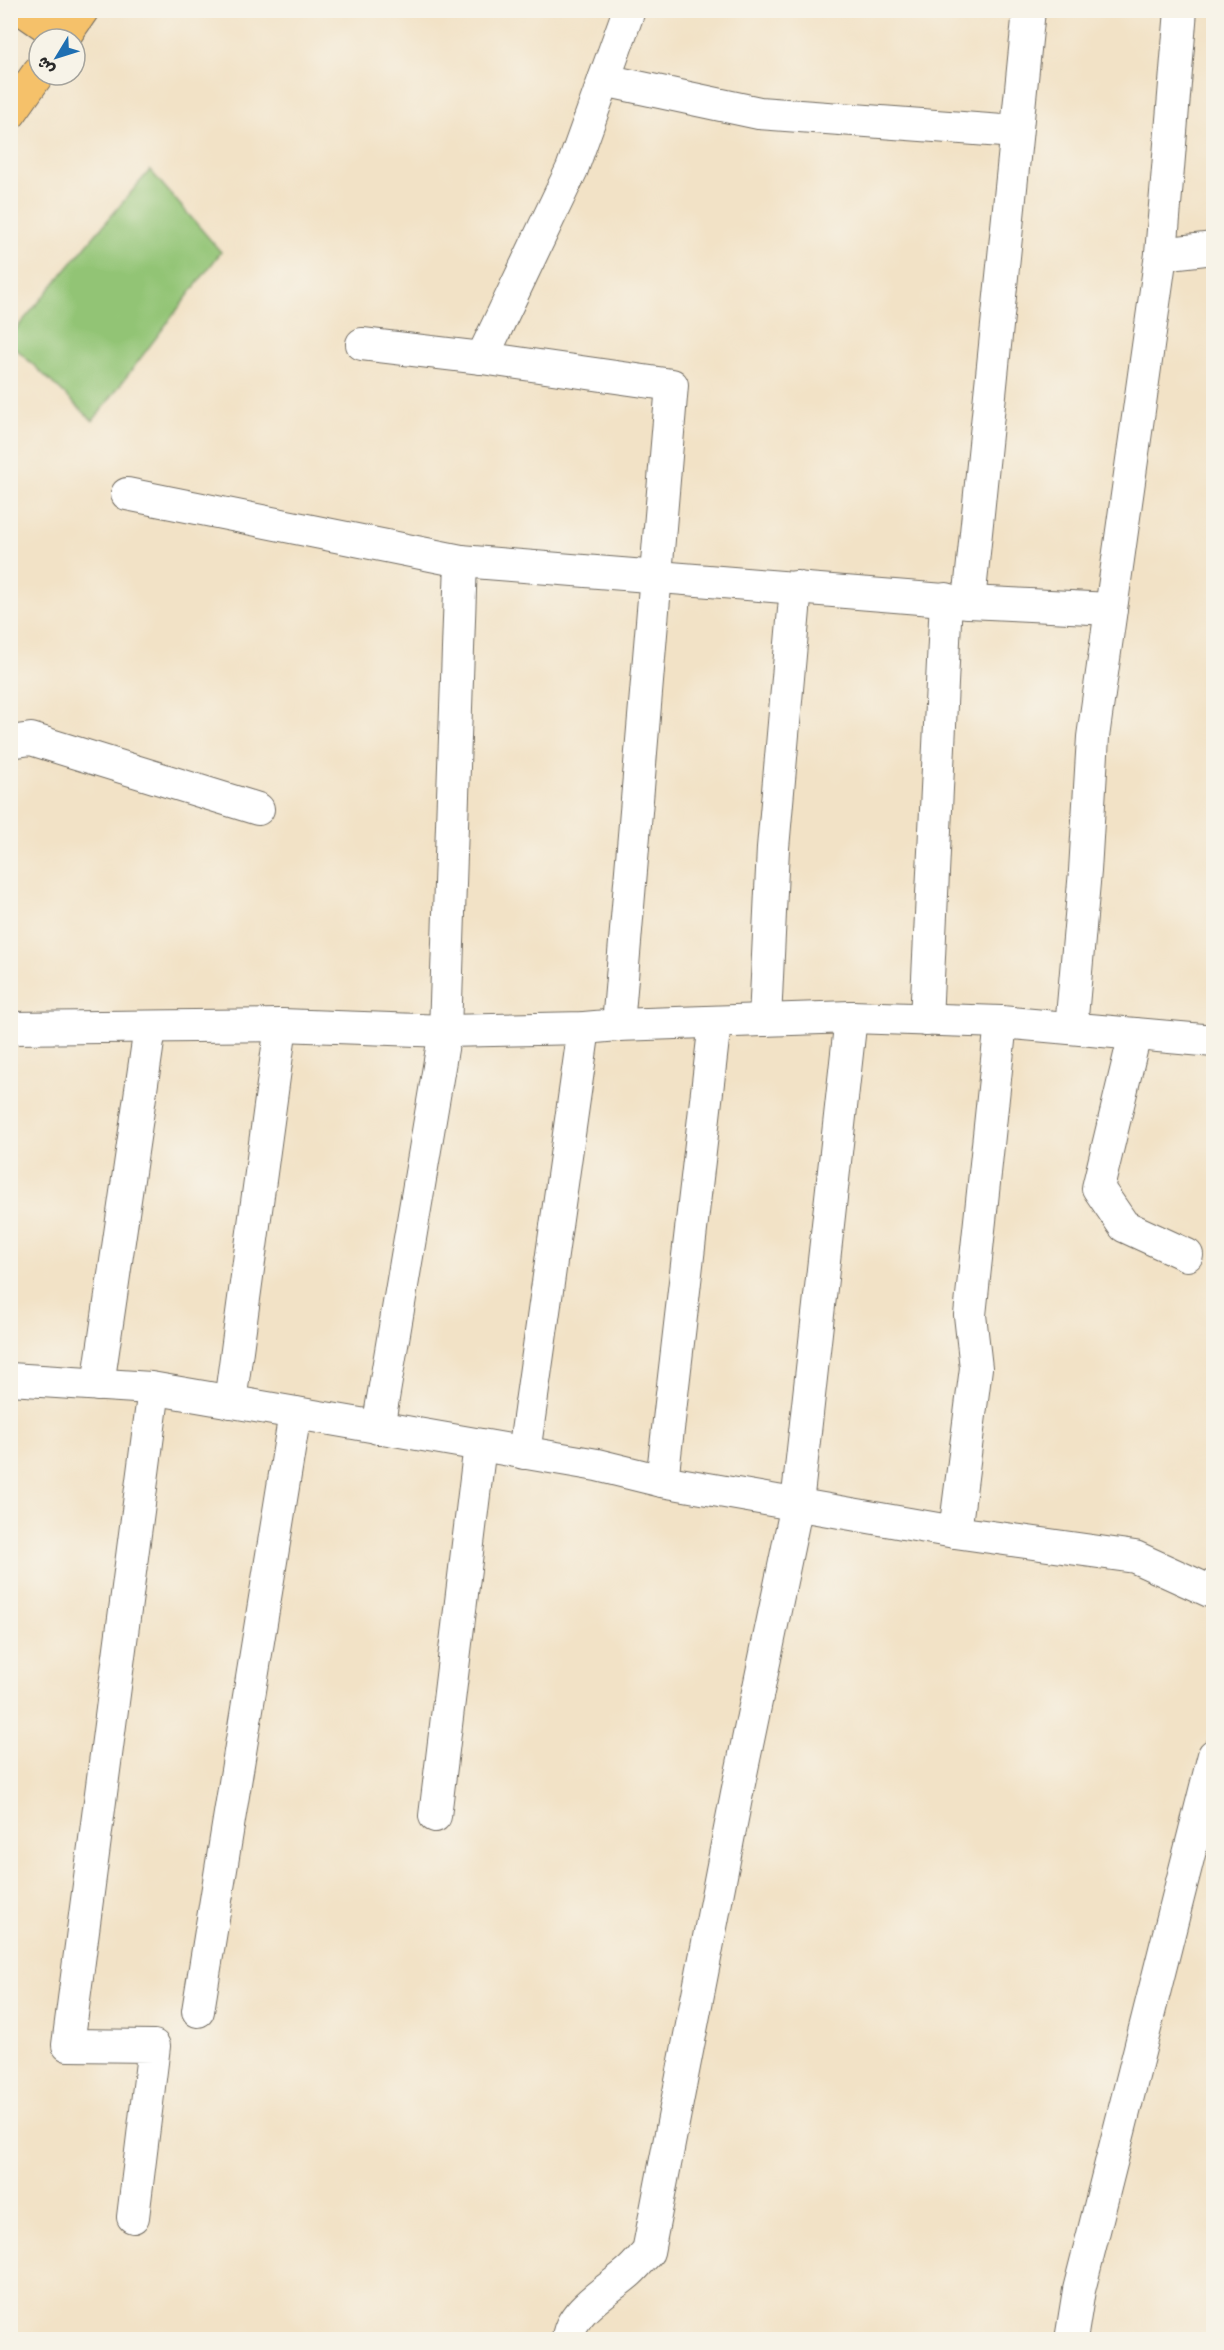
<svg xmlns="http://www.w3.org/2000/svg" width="1224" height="2350" font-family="Kalam,'Playpen Sans Arabic',sans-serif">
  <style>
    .green { fill: #92c474; stroke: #5e7850; stroke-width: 1.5 }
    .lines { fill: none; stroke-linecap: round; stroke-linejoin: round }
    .minor-casing { stroke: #716b61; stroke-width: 34 }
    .primary-casing { stroke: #716b61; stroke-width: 35 }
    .minor { stroke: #fff; stroke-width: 32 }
    .primary { stroke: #f5c16b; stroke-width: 33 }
  </style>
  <rect width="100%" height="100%" fill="#f7f3e8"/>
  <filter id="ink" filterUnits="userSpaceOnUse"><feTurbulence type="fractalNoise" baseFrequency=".0167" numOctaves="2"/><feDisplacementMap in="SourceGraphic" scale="12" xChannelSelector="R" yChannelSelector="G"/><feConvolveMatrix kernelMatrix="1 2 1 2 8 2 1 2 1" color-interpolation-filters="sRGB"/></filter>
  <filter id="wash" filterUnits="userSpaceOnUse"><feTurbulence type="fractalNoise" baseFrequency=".008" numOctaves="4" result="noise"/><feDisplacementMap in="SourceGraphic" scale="24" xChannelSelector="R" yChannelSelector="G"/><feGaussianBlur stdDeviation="1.35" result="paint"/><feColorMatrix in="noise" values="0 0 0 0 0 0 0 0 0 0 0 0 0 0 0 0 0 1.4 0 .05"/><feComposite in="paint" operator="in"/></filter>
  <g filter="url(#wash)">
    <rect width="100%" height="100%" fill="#f2e2c6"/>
    <path class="green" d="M150,170l71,82 -128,169 -82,-77v-9z"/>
  </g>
  <g filter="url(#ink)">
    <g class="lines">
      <defs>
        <g id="minor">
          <path d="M604,80l155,33 257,19"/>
          <path d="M1161,254l53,-6"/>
          <path d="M362,344l120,14 190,27 -54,640"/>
          <path d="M482,358l90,-189 57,-159"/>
          <path d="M127,494l334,67 -16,470 -67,397"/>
          <path d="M461,561l508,41 142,7"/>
          <path d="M969,602l60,-592"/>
          <path d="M10,742l21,-3 227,70"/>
          <path d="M765,1020l8,-172 23,-261"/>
          <path d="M926,1020l20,-421"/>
          <path d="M10,1028l271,-3 164,6 139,-3 34,-3 233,-8 150,5 213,19"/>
          <path d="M1071,1028l14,-157 8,-134 68,-483 20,-244"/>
          <path d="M1135,1034l-37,154 26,38 63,29"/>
          <path d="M10,1379l141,9 446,77 65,16 293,51 180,25 79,36"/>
          <path d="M98,1385l52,-357"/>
          <path d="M230,1402l51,-377"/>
          <path d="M524,1453l60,-425"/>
          <path d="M662,1481l53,-459"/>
          <path d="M955,1532l21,-164 -6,-53 31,-293"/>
          <path d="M435,1816l45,-371"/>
          <path d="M198,2011l97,-598"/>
          <path d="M133,2217l21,-171 -86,-1 86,-656"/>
          <path d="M568,2340c0,-28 42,-51 61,-68 7,-6 12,-13 19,-20l89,-459 60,-289 54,-487"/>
          <path d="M1071,2340l8,-50 135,-535"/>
        </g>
        <g id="primary">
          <path d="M24,10l39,27"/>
          <path d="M62,39l20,-29"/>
          <path d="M10,113l29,-41"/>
        </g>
      </defs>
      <use href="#minor" class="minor-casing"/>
      <use href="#primary" class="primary-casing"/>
      <use href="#minor" class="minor"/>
      <use href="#primary" class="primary"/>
    </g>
  </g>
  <rect width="1224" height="2350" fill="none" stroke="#f7f3e8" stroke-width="36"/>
  <g transform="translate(57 57) rotate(232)"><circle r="28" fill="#f7f3e8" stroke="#a5a39c" stroke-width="1.5"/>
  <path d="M0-4.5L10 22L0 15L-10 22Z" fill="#1f6fb2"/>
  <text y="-9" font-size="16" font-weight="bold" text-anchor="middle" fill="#2b2b2b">ش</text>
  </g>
</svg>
